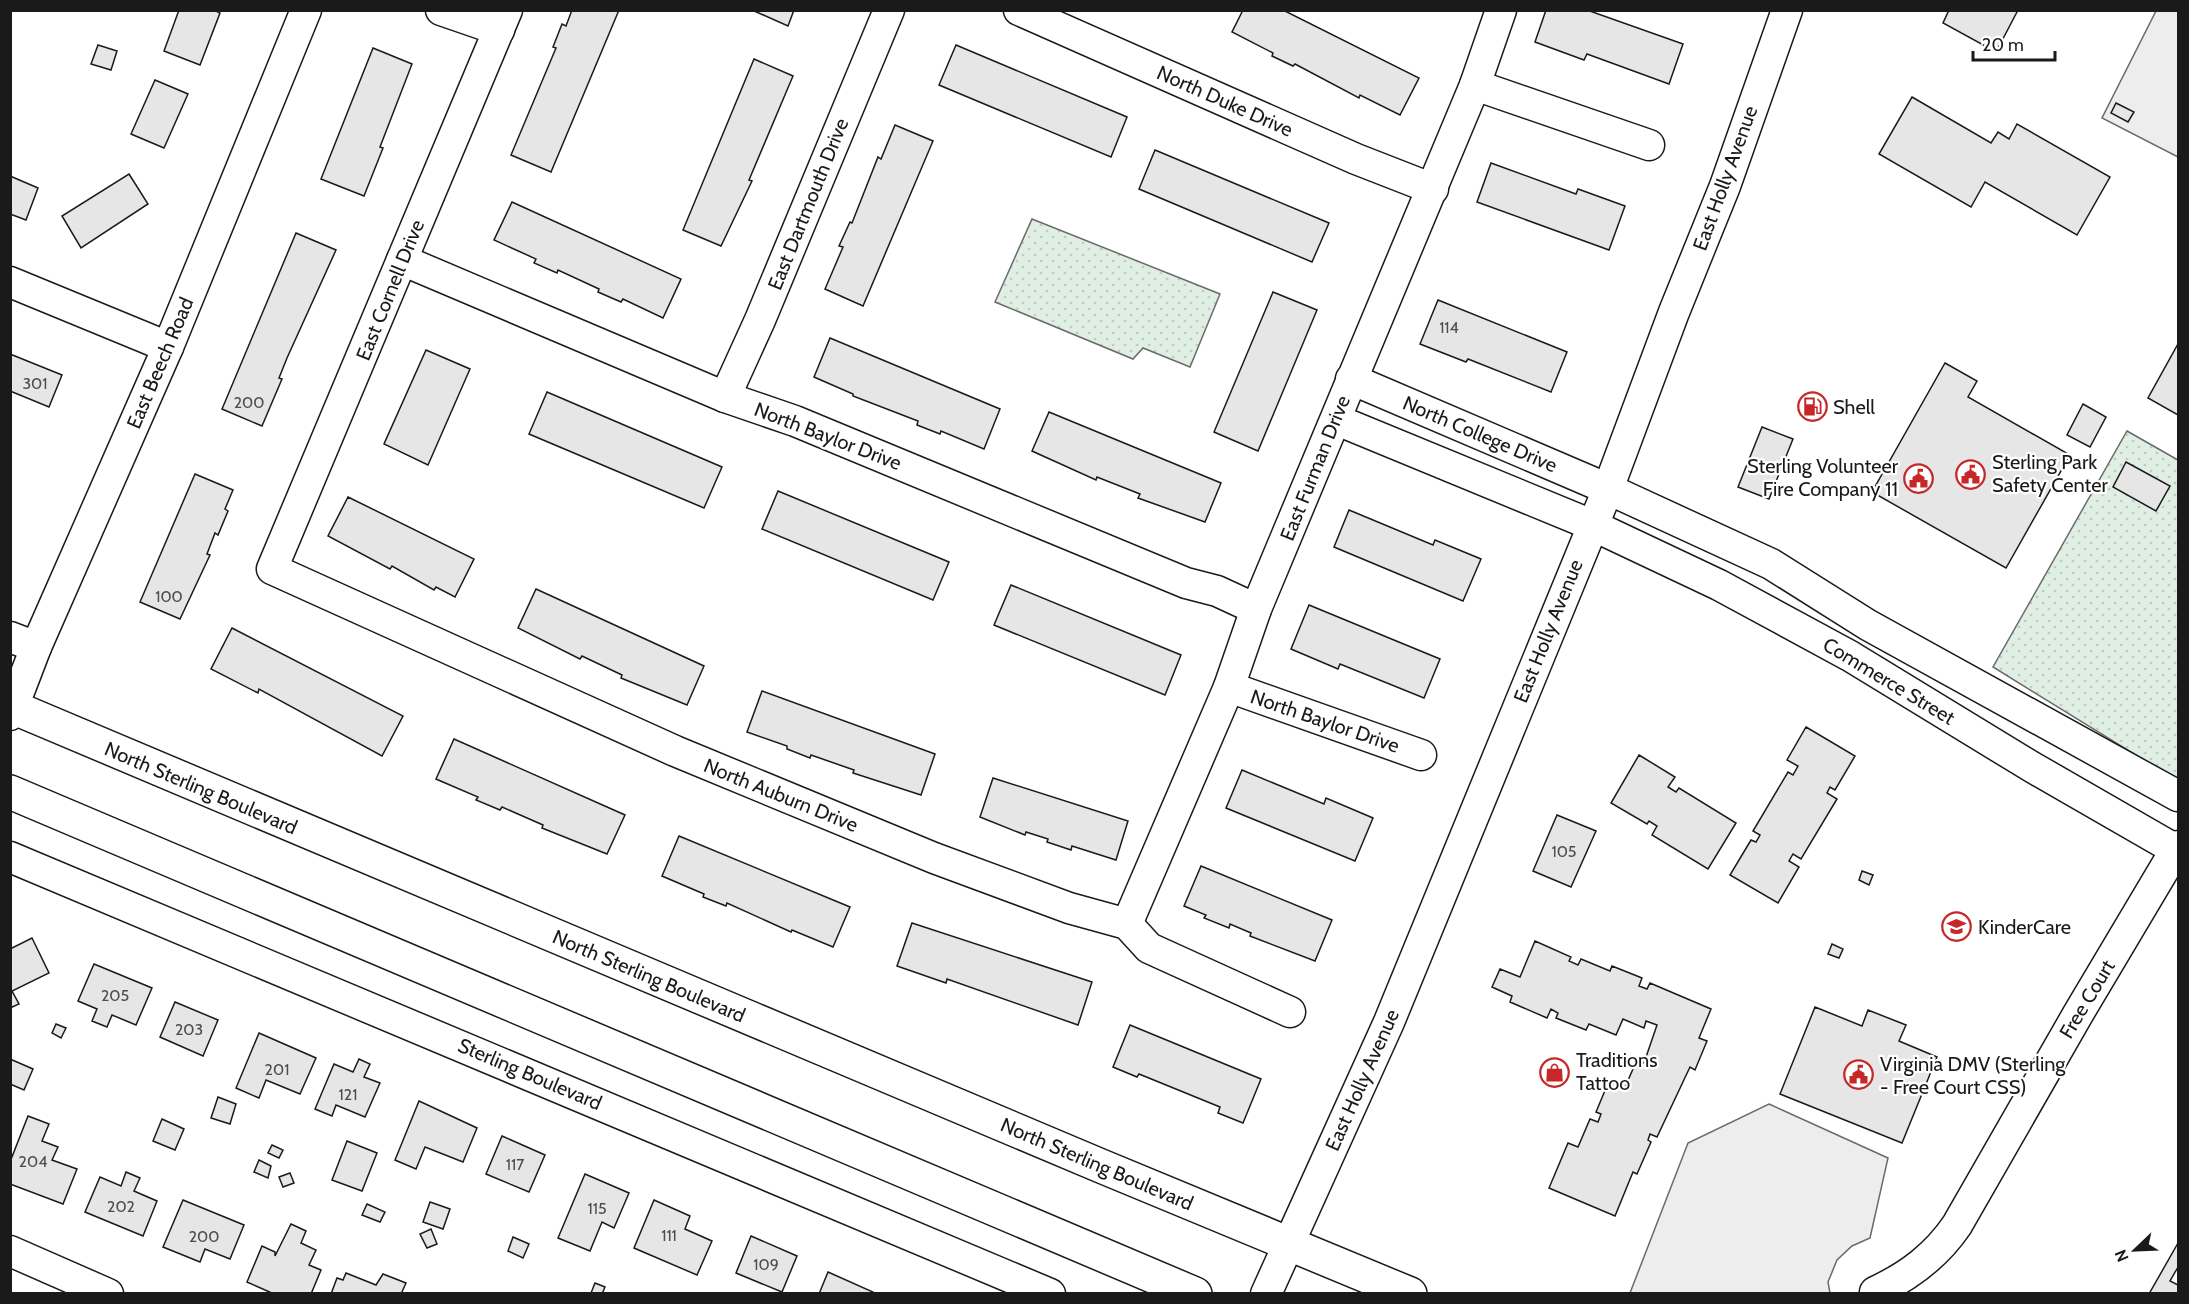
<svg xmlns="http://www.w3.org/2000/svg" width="2189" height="1304" font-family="Cabin,sans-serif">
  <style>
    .grass { fill: url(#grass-dots); stroke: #6a6a6a; stroke-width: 1.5 }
    .parking { fill: #ededed; stroke: #6a6a6a; stroke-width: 1.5 }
    .building { fill: #e6e6e6; stroke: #1a1a1a; stroke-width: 1.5 }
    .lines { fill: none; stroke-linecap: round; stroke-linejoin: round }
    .minor-casing { stroke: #1a1a1a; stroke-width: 33 }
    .major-casing { stroke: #1a1a1a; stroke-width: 36 }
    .minor { stroke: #fff; stroke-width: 30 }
    .major { stroke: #fff; stroke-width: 33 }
    .labels { text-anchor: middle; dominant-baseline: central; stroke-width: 4.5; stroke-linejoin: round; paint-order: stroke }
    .number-label { font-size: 16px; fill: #4d4d4d }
    .street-label { font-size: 20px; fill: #1a1a1a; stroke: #fff }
    .poi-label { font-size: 20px; fill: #1a1a1a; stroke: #fff; text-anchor: start }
  </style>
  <defs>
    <pattern id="grass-dots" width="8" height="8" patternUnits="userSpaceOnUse" patternTransform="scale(1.5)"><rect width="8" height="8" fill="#e0efe3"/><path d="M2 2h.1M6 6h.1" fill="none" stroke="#c0ccc2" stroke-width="1.8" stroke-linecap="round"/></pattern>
  </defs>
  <rect width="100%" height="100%" fill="#fff"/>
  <g class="grass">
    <path d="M1032,219l188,75 -30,73 -47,-19 -10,11 -138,-57z"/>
    <path d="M2127,431l51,29v321l-185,-114z"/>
  </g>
  <g class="parking">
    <path d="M2156,11h22v146l-76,-39z"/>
    <path d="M1769,1104l119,54 -18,80 -18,8 -15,14 -9,22 2,11h-200l58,-150z"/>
  </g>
  <g class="building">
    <path d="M179,10h35l6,3 -20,52 -36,-14z"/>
    <path d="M572,10h47l-68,162 -40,-17 45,-107 -3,-1 9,-23 4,2z"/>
    <path d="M752,10h42l-6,16z"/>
    <path d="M1243,10h40l136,68 -19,37 -40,-20 -1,3 -64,-34 -2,2 -21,-10 1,-3 -41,-21z"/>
    <path d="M1546,10h41l96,34 -14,40 -82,-30 -3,6 -49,-18z"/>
    <path d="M1949,10h69l-22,42 -53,-29z"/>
    <path d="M98,45l19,6 -6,19 -20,-6z"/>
    <path d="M956,45l171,72 -16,40 -172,-72z"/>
    <path d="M373,48l39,16 -32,83 3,1 -19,48 -43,-17z"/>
    <path d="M754,59l39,17 -44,104 3,1 -31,65 -38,-16z"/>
    <path d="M155,80l33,14 -24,54 -33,-14z"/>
    <path d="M1912,97l79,46 7,-11 11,7 8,-15 93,53 -33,58 -92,-53 -14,25 -92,-53z"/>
    <path d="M2116,103l18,9 -6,10 -17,-9z"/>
    <path d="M895,125l38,16 -70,165 -38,-17 18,-42 -4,-1 11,-24 2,1 26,-66 3,2z"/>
    <path d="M1155,150l174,73 -17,39 -173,-73z"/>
    <path d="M1491,163l85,31 2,-5 47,17 -16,44 -132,-48z"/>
    <path d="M129,174l19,30 -67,44 -19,-32z"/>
    <path d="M10,176l28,12 -12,32 -16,-6z"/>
    <path d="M512,202l169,77 -18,39 -40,-19 -2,3 -23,-10 1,-3 -41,-19 -1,3 -23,-10 2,-4 -42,-19z"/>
    <path d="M296,233l40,17 -49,108 -8,20 3,1 -20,47 -40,-17z"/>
    <path d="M1273,292l44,18 -59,141 -44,-19z"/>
    <path d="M1438,300l129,52 -16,40 -83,-33 -2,3 -46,-18z"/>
    <path d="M830,338l170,71 -16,40 -43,-18 -1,3 -23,-9 1,-4 -65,-25v-2l-39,-17z"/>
    <path d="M2178,344v71l-30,-17z"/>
    <path d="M426,350l44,19 -42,96 -44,-21z"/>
    <path d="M10,354l52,21 -13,32 -39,-16z"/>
    <path d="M1945,363l32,18 -9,16 102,58 -64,113 -134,-76z"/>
    <path d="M547,392l175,75 -18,41 -175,-74z"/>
    <path d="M2083,404l23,13 -16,30 -23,-12z"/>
    <path d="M1049,412l172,71 -16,39 -67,-24 2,-4 -43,-17 -1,3 -64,-29z"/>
    <path d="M1762,427l31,12 -24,60 -31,-12z"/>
    <path d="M2126,462l44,24 -14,25 -43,-24z"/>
    <path d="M195,474l38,16 -8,19 3,2 -10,24 -3,-2 -8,21 3,1 -30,64 -40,-17z"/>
    <path d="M778,491l171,71 -16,38 -171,-71z"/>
    <path d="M348,497l126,62 -19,38 -19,-10 -2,3 -42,-24 -2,3 -62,-33z"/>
    <path d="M1349,510l84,35 2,-5 46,19 -18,42 -129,-54z"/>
    <path d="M1011,585l170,70 -16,40 -171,-70z"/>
    <path d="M536,589l168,77 -17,39 -66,-27 1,-3 -40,-19 -2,3 -62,-31z"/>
    <path d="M1309,605l131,54 -16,39 -84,-34 -2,5 -47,-20z"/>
    <path d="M232,628l171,88 -21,40 -123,-67 -1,4 -47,-24z"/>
    <path d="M762,691l173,63 -14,41 -68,-22 1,-3 -43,-15 -1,3 -23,-9v-3l-40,-14z"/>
    <path d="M1806,727l49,29 -20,34 -5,-3 -3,6 10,6 -36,60 -8,-5 -4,7 10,6 -21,36 -48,-28 21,-35 5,2 4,-7 -7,-4 35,-59 5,3 5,-9 -11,-6z"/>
    <path d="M454,739l171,76 -18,39 -65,-26 1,-3 -41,-18 -2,3 -24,-10 2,-3 -42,-18z"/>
    <path d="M1639,755l36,22 -7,10 8,5 3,-4 57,35 -28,46 -56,-34 5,-9 -8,-5 -2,3 -36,-21z"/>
    <path d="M1242,770l82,34 2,-6 47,20 -18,43 -129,-53z"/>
    <path d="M993,778l135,43 -12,39 -44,-14 -1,4 -24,-8 1,-3 -22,-7 -1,3 -45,-18z"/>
    <path d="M1557,815l39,16 -25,56 -38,-16z"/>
    <path d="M679,836l171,71 -17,40 -41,-17 -1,2 -64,-29 -1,3 -23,-9 1,-3 -42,-18z"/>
    <path d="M1201,866l131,54 -17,41 -65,-25 1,-3 -21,-9 -1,4 -25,-10 2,-3 -22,-9z"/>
    <path d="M1862,871l11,4 -4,10 -10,-5z"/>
    <path d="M912,923l180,59 -14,43 -131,-46 -1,4 -49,-17z"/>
    <path d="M32,938l17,35 -37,18 7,13 -9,4v-59z"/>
    <path d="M1535,941l36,16 -2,4 9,4 3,-6 29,12 2,-5 30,12 -3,8 8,3 3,-6 61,26 -12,29 8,3 -12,29 -5,-3 -33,70 -7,-3 -2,6 3,2 -14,32 -4,-2 -18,44 -66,-28 19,-45 10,4 12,-28 8,3 3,-8 -5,-2 13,-31 16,6 12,-27 7,3 13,-38 -11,-4 -2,7 -21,-9 -7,16 -27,-11 -3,6 -30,-12 2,-5 -7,-4 -4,9 -37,-16 2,-6 -20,-9 8,-18 20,8z"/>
    <path d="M1832,944l11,5 -4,9 -11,-4z"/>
    <path d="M94,964l58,24 -16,37 -24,-10 -5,12 -15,-6 5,-12 -19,-8z"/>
    <path d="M175,1002l43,18 -15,36 -43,-19z"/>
    <path d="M1815,1007l47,19 6,-16 38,15 -7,16 38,16 -35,86 -122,-49z"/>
    <path d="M56,1024l10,4 -5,10 -9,-5z"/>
    <path d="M1130,1025l131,54 -18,44 -25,-10 2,-6 -81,-33 -2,3 -24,-10z"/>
    <path d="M259,1033l57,25 -16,36 -34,-14 -7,18 -23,-10z"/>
    <path d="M10,1059l23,10 -9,21 -14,-6z"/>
    <path d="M359,1059l11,5 -6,13 16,6 -15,34 -29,-12 -4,11 -17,-7 19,-45 19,8z"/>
    <path d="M218,1097l18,7 -6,20 -19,-6z"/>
    <path d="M419,1101l58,27 -14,34 -38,-15 -9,22 -21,-9z"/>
    <path d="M28,1116l21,8 -7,17 16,6 -6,13 25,9 -14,35 -53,-20v-22z"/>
    <path d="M162,1119l22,10 -9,21 -22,-9z"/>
    <path d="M502,1136l43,19 -16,37 -43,-18z"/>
    <path d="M347,1141l30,12 -15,38 -30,-11z"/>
    <path d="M272,1145l11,5 -4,8 -11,-5z"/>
    <path d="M259,1160l12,6 -3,12 -14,-6z"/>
    <path d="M126,1172l14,6 -6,13 23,10 -14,35 -58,-24 15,-35 21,9z"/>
    <path d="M290,1173l4,10 -11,4 -4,-10z"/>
    <path d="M585,1174l44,19 -15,35 -12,-6 -12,29 -32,-13z"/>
    <path d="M183,1200l61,25 -14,34 -25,-10 -5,13 -37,-15z"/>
    <path d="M654,1200l36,16 -5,13 27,12 -15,34 -63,-27z"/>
    <path d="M430,1202l20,7 -7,20 -20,-7z"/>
    <path d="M367,1204l18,8 -5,10 -18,-7z"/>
    <path d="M291,1224l15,7 -5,12 15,7 -7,15 12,5 -10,24h-37l-27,-12 15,-36 13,6v4z"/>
    <path d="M431,1229l6,15 -10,4 -7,-14z"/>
    <path d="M751,1236l46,20 -15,36 -46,-19z"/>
    <path d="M513,1237l16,7 -6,14 -15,-7z"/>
    <path d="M2178,1243v24l-8,14 8,4v9h-29z"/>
    <path d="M828,1272l45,20 -1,2h-53z"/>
    <path d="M346,1273l30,12 7,-11 23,9 -5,11h-70l6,-16 6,2z"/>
    <path d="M595,1283l10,4 -3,7 -11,-1z"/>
  </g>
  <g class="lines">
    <defs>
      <g id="minor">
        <path d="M441,10l58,20"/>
        <path d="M507,10l-235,559 403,182 259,107 135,50 58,16 22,24 141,64"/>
        <path d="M1019,10l337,149 77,30"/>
        <path d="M1475,85l174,60"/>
        <path d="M402,260l323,137 70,24 391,162 31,8 39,18"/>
        <path d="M10,282l158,65"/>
        <path d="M1351,379l257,110 163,75 97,61 310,171"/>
        <path d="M725,397l35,-77 129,-310"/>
        <path d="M1337,420l255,105 127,60 131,71 182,111 146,84"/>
        <path d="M10,637l26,10"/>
        <path d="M1229,687l192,68"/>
        <path d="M10,715l26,-68 132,-300 138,-337"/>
        <path d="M10,857l1040,437"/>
        <path d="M1127,924l102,-237 27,-78 219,-524 26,-75"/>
        <path d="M10,1251l98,43"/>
        <path d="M1875,1292c34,-16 61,-36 82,-67l121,-211 100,-168"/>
        <path d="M1266,1294l123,-272 219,-533 66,-177 51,-126 62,-176"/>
      </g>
      <g id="major">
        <path d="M10,706l1091,460 309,128"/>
        <path d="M10,792l1185,502"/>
      </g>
    </defs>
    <use href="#minor" class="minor-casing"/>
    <use href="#major" class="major-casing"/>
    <use href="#minor" class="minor"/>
    <use href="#major" class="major"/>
  </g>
  <defs>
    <symbol id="fuel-ring" viewBox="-11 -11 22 22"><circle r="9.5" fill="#fff" stroke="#c62828" stroke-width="1.5"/><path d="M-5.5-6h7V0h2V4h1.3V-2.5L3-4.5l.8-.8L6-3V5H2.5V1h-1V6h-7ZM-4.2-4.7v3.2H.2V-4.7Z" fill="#c62828"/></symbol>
    <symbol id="civic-ring" viewBox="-11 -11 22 22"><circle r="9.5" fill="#fff" stroke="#c62828" stroke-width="1.5"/><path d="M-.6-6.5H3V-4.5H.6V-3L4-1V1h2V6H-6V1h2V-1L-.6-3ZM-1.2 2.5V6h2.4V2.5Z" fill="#c62828"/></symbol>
    <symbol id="school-ring" viewBox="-11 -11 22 22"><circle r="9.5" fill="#fff" stroke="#c62828" stroke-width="1.5"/><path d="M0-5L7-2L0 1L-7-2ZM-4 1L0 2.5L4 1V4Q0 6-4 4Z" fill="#c62828"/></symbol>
    <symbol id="shop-ring" viewBox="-11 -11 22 22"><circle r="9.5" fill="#fff" stroke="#c62828" stroke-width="1.5"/><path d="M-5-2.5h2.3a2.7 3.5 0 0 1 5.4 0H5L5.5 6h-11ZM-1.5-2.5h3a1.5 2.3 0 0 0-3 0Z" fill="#c62828"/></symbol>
  </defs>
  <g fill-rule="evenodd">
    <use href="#fuel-ring" x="1796" y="390" width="33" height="33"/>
    <use href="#civic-ring" x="1954" y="458" width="33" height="33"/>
    <use href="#civic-ring" x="1902" y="462" width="33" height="33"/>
    <use href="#school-ring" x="1940" y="910" width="33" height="33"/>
    <use href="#shop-ring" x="1538" y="1056" width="33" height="33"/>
    <use href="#civic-ring" x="1842" y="1058" width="33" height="33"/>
  </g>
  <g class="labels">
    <g class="number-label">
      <text x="1449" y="327">114</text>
      <text x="35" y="383">301</text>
      <text x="249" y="402">200</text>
      <text x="169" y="596">100</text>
      <text x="1564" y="851">105</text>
      <text x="115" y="995">205</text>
      <text x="189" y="1029">203</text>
      <text x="277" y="1069">201</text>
      <text x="348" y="1094">121</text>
      <text x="33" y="1161">204</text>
      <text x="515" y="1164">117</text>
      <text x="121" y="1206">202</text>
      <text x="597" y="1208">115</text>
      <text x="669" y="1235">111</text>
      <text x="204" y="1236">200</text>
      <text x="766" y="1264">109</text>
    </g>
    <g class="street-label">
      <text transform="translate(1225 101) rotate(24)">North Duke Drive</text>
      <text transform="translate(1725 178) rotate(-70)">East Holly Avenue</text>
      <text transform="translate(808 204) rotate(-68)">East Dartmouth Drive</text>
      <text transform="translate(390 290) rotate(-68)">East Cornell Drive</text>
      <text transform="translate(160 363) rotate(-67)">East Beech Road</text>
      <text transform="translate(1480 434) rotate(23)">North College Drive</text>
      <text transform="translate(828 436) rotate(21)">North Baylor Drive</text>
      <text transform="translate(1315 468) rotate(-68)">East Furman Drive</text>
      <text transform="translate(1548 631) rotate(-68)">East Holly Avenue</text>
      <text transform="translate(1889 681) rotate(31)">Commerce Street</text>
      <text transform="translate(1325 721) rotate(19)">North Baylor Drive</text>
      <text transform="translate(201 788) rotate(23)">North Sterling Boulevard</text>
      <text transform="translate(781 795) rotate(22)">North Auburn Drive</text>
      <text transform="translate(649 976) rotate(23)">North Sterling Boulevard</text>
      <text transform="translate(2087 999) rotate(-59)">Free Court</text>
      <text transform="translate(530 1074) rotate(23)">Sterling Boulevard</text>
      <text transform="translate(1362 1080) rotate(-66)">East Holly Avenue</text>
      <text transform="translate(1097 1164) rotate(23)">North Sterling Boulevard</text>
    </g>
    <g class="poi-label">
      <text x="1833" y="407">Shell</text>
      <text x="1992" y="462">Sterling Park<tspan x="1992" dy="23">Safety Center</tspan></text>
      <text x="1898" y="466" text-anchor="end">Sterling Volunteer<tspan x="1898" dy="23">Fire Company 11</tspan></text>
      <text x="1978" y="927">KinderCare</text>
      <text x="1576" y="1060">Traditions<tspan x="1576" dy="23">Tattoo</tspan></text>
      <text x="1880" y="1064">Virginia DMV (Sterling<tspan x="1880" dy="23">- Free Court CSS)</tspan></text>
    </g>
  </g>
  <rect width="2189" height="1304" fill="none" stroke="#1a1a1a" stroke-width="24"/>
  <g transform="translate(2135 1250) rotate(247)" stroke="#ffffff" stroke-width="4.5" paint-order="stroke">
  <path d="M0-4.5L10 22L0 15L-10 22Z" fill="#1a1a1a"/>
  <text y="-9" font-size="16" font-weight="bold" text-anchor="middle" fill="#1a1a1a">N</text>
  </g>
  <path d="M1973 51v9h82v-9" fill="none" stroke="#1a1a1a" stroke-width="3"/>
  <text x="1982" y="51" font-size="18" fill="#1a1a1a" stroke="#ffffff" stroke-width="4.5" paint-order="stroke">20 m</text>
</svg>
